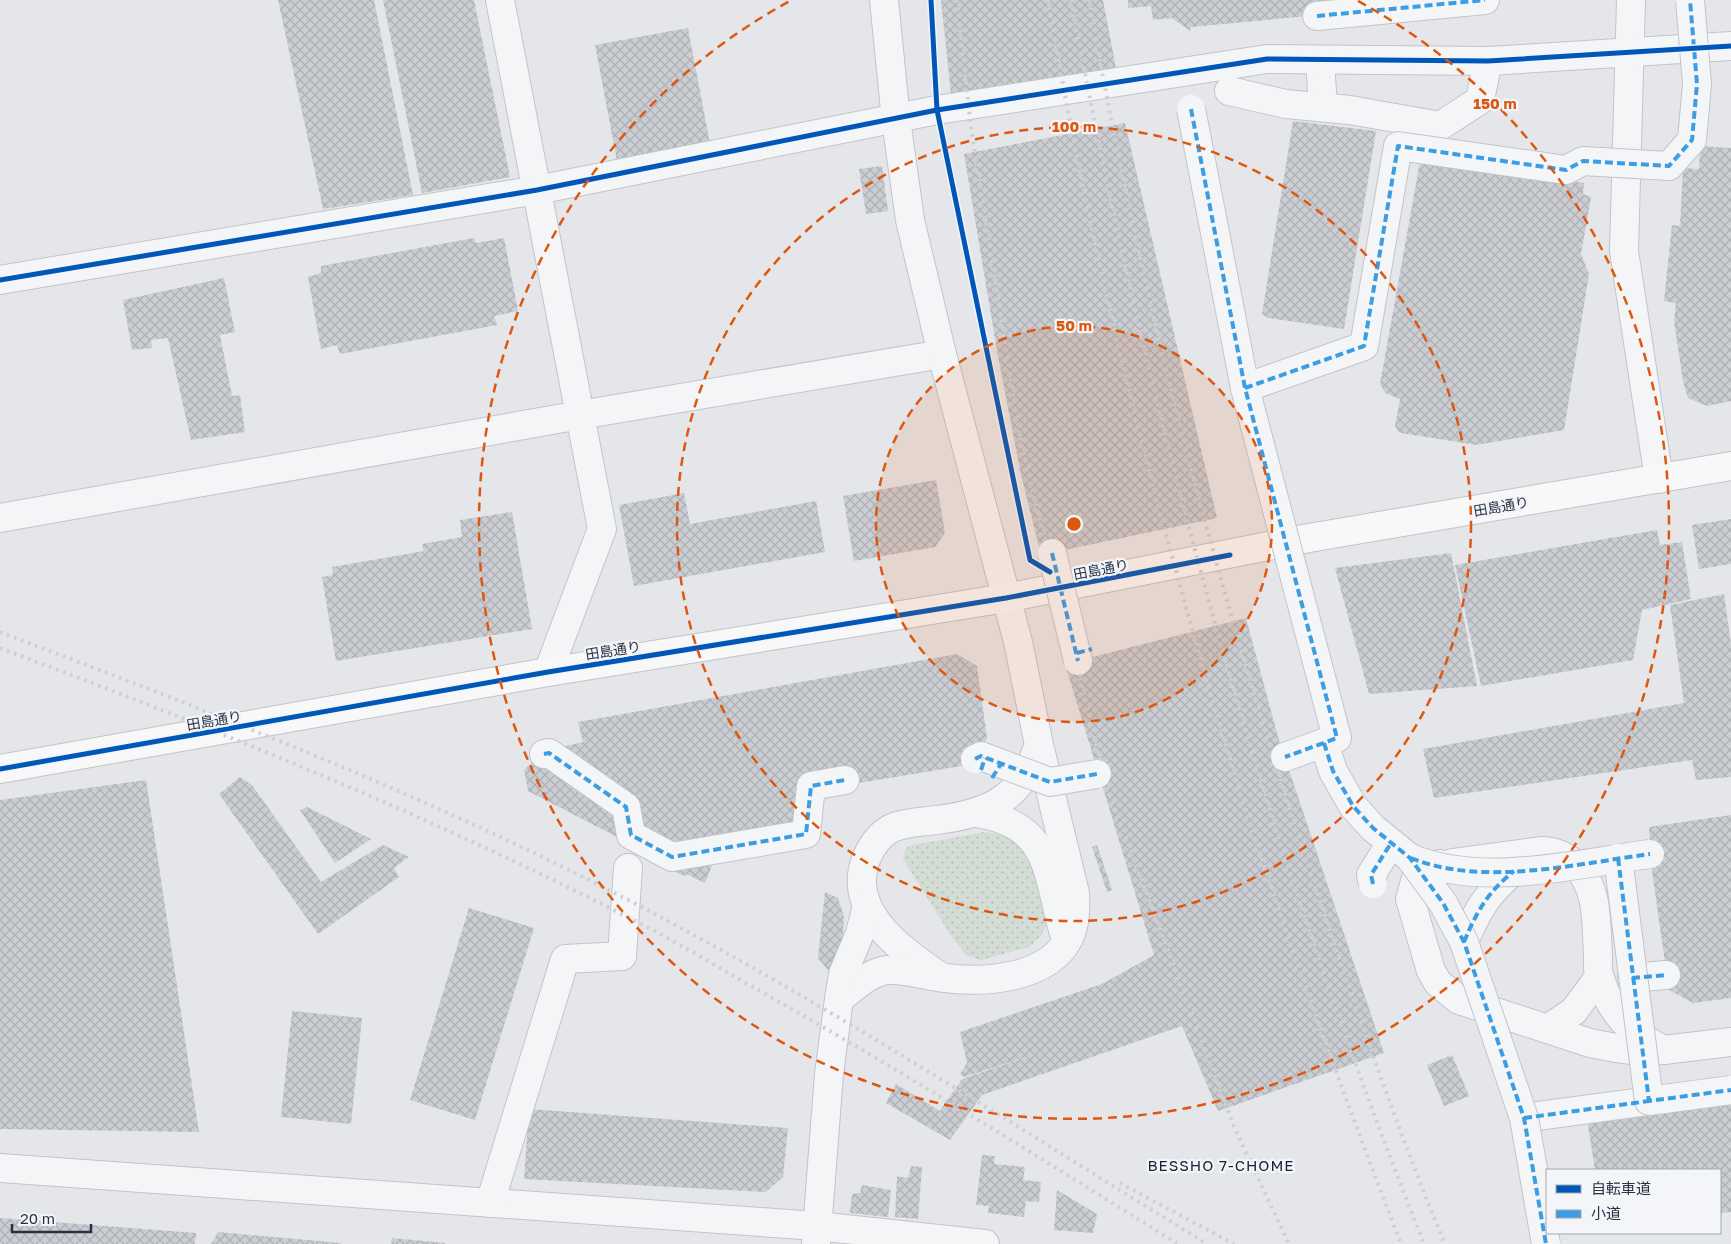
<svg xmlns="http://www.w3.org/2000/svg" width="1731" height="1244" font-family="'Golos Text','Noto Sans JP',sans-serif">
  <style>
    .grass { fill: url(#grass-dots) }
    .building { fill: url(#building-cross-hatch) }
    .lines { fill: none; stroke-linecap: round; stroke-linejoin: round }
    .minor-casing { stroke: #c3c4c8; stroke-width: 30 }
    .major-casing { stroke: #c0c3c8; stroke-width: 30 }
    .minor { stroke: #f4f5f7; stroke-width: 28 }
    .major { stroke: #f8f8f8; stroke-width: 28 }
    .rail { stroke: #cdcfd2; stroke-width: 4; stroke-dasharray: 2.5 5; stroke-linecap: butt }
    .minor-bridge-casing { stroke: #c3c4c8; stroke-width: 30; stroke-linecap: butt }
    .minor-bridge { stroke: #f4f5f7; stroke-width: 28 }
    .quiet { stroke: #3d9de3; stroke-width: 4; stroke-dasharray: 8 4; stroke-linecap: butt }
    .cycleway-casing { stroke: #f3f5f9; stroke-width: 8 }
    .cycleway { stroke: #0057b8; stroke-width: 5 }
    .ring { fill: none; stroke: #de570f; stroke-width: 2.5; stroke-dasharray: 9 6 }
    .labels { text-anchor: middle; dominant-baseline: central; stroke-width: 4.5; stroke-linejoin: round; paint-order: stroke }
    .street-label { font-size: 14px; fill: #293145; stroke: #f3f5f9 }
    .neighbourhood-label { font-size: 15px; letter-spacing: 1px; fill: #1b2236; stroke: #f3f5f9 }
    .centre { fill: #de570f; stroke: #f3f5f9; stroke-width: 2.5 }
    .ring-label { font-size: 15px; text-anchor: middle; font-weight: bold; fill: #de570f; stroke: #f3f5f9; stroke-width: 4.5; stroke-linejoin: round; paint-order: stroke }
  </style>
  <defs>
    <pattern id="grass-dots" width="8" height="8" patternUnits="userSpaceOnUse" patternTransform="scale(1.25)"><rect width="8" height="8" fill="#d4ddd5"/><path d="M2 2h.1M6 6h.1" fill="none" stroke="#b6beb8" stroke-width="1.8" stroke-linecap="round"/></pattern>
    <pattern id="building-cross-hatch" width="8" height="8" patternUnits="userSpaceOnUse" patternTransform="scale(1.25)"><rect width="8" height="8" fill="#cacdd1"/><path d="M0 0l8 8M0 8l8-8" fill="none" stroke="#aeb0b5"/></pattern>
  </defs>
  <rect width="100%" height="100%" fill="#e5e6ea"/>
  <path class="grass" d="M985,832l18,3 15,7 23,33 7,26 -1,22 -6,13 -12,11 -48,13 -15,-5 -15,-19 -48,-77 3,-11 7,-3z"/>
  <g class="building">
    <path d="M278,0h96l39,195 -90,14z"/>
    <path d="M383,0h91l36,177 -88,16z"/>
    <path d="M941,0h162l13,68 -165,26z"/>
    <path d="M1128,0h266l-86,16 -117,11 -1,4 -18,-13 -19,2 -2,-14 -23,2z"/>
    <path d="M688,28l22,116 -93,17 -22,-116z"/>
    <path d="M1293,121l83,10 -32,198 -76,-11 -6,-4z"/>
    <path d="M1125,123l92,395 -176,37 -20,-80 -23,-119 -34,-202z"/>
    <path d="M1700,146l31,2v253l-24,5 -19,-8 -5,-17 -9,-59 2,-19 -12,-2 8,-76 8,1 3,-58 16,1z"/>
    <path d="M1421,156l163,27 -1,11 8,3 -10,57 8,20 -25,156 -88,15 -75,-12 -4,-3 -2,-4 5,-27 -15,-6 -5,-9z"/>
    <path d="M882,166l6,45 -22,3 -7,-45z"/>
    <path d="M474,238l2,5 28,-5 14,73 -24,5 3,9 -157,29 -3,-9 -16,4 -13,-72 13,-4v-7z"/>
    <path d="M224,278l11,54 -15,3 12,61 8,-1 5,37 -54,8 -23,-102 -17,2 1,8 -20,2 -9,-50z"/>
    <path d="M936,480l9,53 -10,14 -81,14 -11,-65z"/>
    <path d="M684,493l6,31 126,-23 9,51 -191,34 -15,-81z"/>
    <path d="M512,512l20,117 -196,32 -14,-84 11,-2 -1,-8 92,-16 -2,-7 40,-7 -2,-17z"/>
    <path d="M1731,519v45l-32,5 -7,-44z"/>
    <path d="M1657,530l3,15 22,-3 9,57 -49,11 -9,50 -152,26 -26,-121z"/>
    <path d="M1451,553l26,133 -108,8 -34,-126z"/>
    <path d="M1724,594l7,50v133l-35,3 -4,-20 -258,38 -11,-49 261,-46 -14,-98z"/>
    <path d="M1246,618l32,119 106,316 -166,58 -36,-85 -200,69 -32,45 -64,-37 10,-19 44,27 22,-32 77,-26 -75,24 -4,-3 7,-11 -7,-31 142,-48 52,-29 -89,-291z"/>
    <path d="M957,654l20,12 10,72 -14,26 -156,26 -5,52 -97,16 -10,25 -19,-9 -2,2 -36,-18 2,-4 -122,-63 -4,-21 20,-19 39,-9 -5,-20z"/>
    <path d="M240,777l12,8 69,97 62,-37 26,12 -15,11 5,9 -81,57 -99,-140z"/>
    <path d="M146,780l53,352 -199,-3v-329z"/>
    <path d="M307,807l64,32 -36,24 -35,-53z"/>
    <path d="M1731,815v183l-38,5 -24,-13 -18,-126 -2,-37z"/>
    <path d="M1097,845l15,45 -5,2 -15,-45z"/>
    <path d="M825,892l13,6 6,19 -2,33 -9,17 -5,3 -10,-12z"/>
    <path d="M469,908l65,20 -59,192 -65,-20z"/>
    <path d="M292,1011l70,7 -11,106 -70,-7z"/>
    <path d="M1452,1055l17,41 -25,10 -17,-41z"/>
    <path d="M1731,1096v116l-11,1v-43h-125l-7,-45 11,-10z"/>
    <path d="M529,1109l259,19 -5,49 -17,15 -242,-13z"/>
    <path d="M982,1155l13,1 -1,8 31,3 -2,13 18,2 -2,20 -13,-1 -2,16 -36,-4 1,-7 -13,-1z"/>
    <path d="M911,1166l11,1 -4,52 -23,-2 2,-41 11,2z"/>
    <path d="M862,1185l29,5 -3,27 -38,-4 2,-19 8,-1z"/>
    <path d="M1057,1190l40,24 -4,19 -39,-3z"/>
    <path d="M0,1218l196,15 -1,11h-195z"/>
    <path d="M218,1232l123,11v1h-130z"/>
    <path d="M392,1238l53,5v1h-54z"/>
  </g>
  <g class="lines">
    <defs>
      <g id="minor">
        <path d="M500,0l102,529 -54,143"/>
        <path d="M1631,0l-7,251 35,228"/>
        <path d="M1317,16l168,-16"/>
        <path d="M1320,60l3,47"/>
        <path d="M1229,91l57,13 64,6 90,16 40,-26 8,-39"/>
        <path d="M0,280l537,-90 400,-80 330,-51 221,2 243,-15"/>
        <path d="M0,518l580,-103 362,-61"/>
        <path d="M544,754l5,-1 77,54 5,28 41,22 134,-23 5,-48 34,-6"/>
        <path d="M975,813c79,11 71,63 90,124"/>
        <path d="M1452,863l89,-12c15,0 27,6 37,17 21,23 18,57 20,87 0,7 -1,16 2,23 10,34 32,57 64,72"/>
        <path d="M1439,864l-14,5 -8,6 -7,24 21,72 7,12 21,17 131,43 26,5 24,3 24,-1 67,-8"/>
        <path d="M1464,942c13,-31 23,-49 50,-71"/>
        <path d="M938,975c-36,-24 -92,-64 -72,-116 5,-12 14,-25 26,-31 14,-6 30,-6 45,-8 48,-6 82,-19 99,-68"/>
        <path d="M1632,978l34,-3"/>
        <path d="M839,999c14,-10 31,-28 49,-29 19,-1 38,6 57,8 40,5 103,1 124,-40 7,-14 7,-30 6,-45l-36,-148 -21,-103 -76,-288 -32,-134 -14,-100 -12,-120"/>
        <path d="M1549,1028l25,-17 25,-34"/>
        <path d="M1524,1118l125,-17"/>
        <path d="M0,1168l817,58 168,18"/>
        <path d="M490,1203l75,-244 57,-3 6,-88"/>
        <path d="M816,1243l13,-169 10,-75 4,-25 17,-41 7,-27"/>
      </g>
      <path id="major" d="M0,769l548,-97 458,-74 303,-60 422,-72"/>
    </defs>
    <use href="#minor" class="minor-casing"/>
    <use href="#major" class="major-casing"/>
    <use href="#minor" class="minor"/>
    <use href="#major" class="major"/>
    <g class="rail">
      <path d="M957,0l14,128 50,316 86,343 127,340 55,117"/>
      <path d="M1048,0c41,243 101,485 171,722 52,176 116,350 182,522"/>
      <path d="M1071,0c79,425 193,842 353,1244"/>
      <path d="M1089,0c52,297 128,590 223,877 41,123 83,247 133,367"/>
      <path d="M0,632c221,84 442,169 651,280 191,101 372,219 556,332"/>
      <path d="M0,648c218,82 434,169 641,276 37,19 74,41 110,62 145,81 286,170 427,258"/>
      <path d="M1120,1183l114,61"/>
    </g>
    <defs>
      <g id="minor-bridge">
        <path d="M1191,109l54,279 92,350 -52,19"/>
        <path d="M1245,388l119,-42 34,-200 168,24 17,-9 86,5 23,-26 5,-56 -7,-84"/>
        <path d="M1052,553l26,108"/>
        <path d="M1324,743l9,28 20,35 20,22 37,30 33,45 21,39 60,176 22,126"/>
        <path d="M975,759l6,-3 69,26 47,-8"/>
        <path d="M1410,858c73,30 164,6 240,-4"/>
        <path d="M1618,858l31,243 82,-11"/>
        <path d="M1373,884l-2,-9 20,-32"/>
      </g>
    </defs>
    <use href="#minor-bridge" class="minor-bridge-casing"/>
    <use href="#minor-bridge" class="minor-bridge"/>
    <g class="quiet">
      <path d="M1317,16l168,-16"/>
      <path d="M1191,109l54,279 92,350 -52,19"/>
      <path d="M1245,388l119,-42 34,-200 168,24 17,-9 86,5 23,-26 5,-56 -7,-84"/>
      <path d="M1052,553l26,108"/>
      <path d="M1077,653l15,-4"/>
      <path d="M1324,743l9,28 20,35 20,22 37,30 33,45 21,39 60,176 22,126"/>
      <path d="M544,754l5,-1 77,54 5,28 41,22 134,-23 5,-48 34,-6"/>
      <path d="M975,759l6,-3 69,26 47,-8"/>
      <path d="M981,770l4,-12"/>
      <path d="M992,778l9,-14"/>
      <path d="M1411,858c71,29 164,6 239,-4"/>
      <path d="M1618,858l31,243 82,-11"/>
      <path d="M1373,884l-2,-9 20,-32"/>
      <path d="M1464,942c13,-31 23,-49 50,-71"/>
      <path d="M1632,978l34,-3"/>
      <path d="M1524,1118l125,-17"/>
    </g>
    <defs>
      <g id="cycleway">
        <path d="M931,0l6,110 93,450 20,12"/>
        <path d="M0,280l537,-90 400,-80 330,-51 221,2 243,-15"/>
        <path d="M0,769l548,-97 458,-74 224,-43"/>
      </g>
    </defs>
    <use href="#cycleway" class="cycleway-casing"/>
    <use href="#cycleway" class="cycleway"/>
  </g>
  <circle cx="1074" cy="524" r="198" fill="#de570f" fill-opacity=".12"/>
  <g class="ring">
    <circle cx="1074" cy="524" r="198"/>
    <circle cx="1074" cy="524" r="397"/>
    <path d="M1358 1A595 595 0 1 1 790 1"/>
  </g>
  <g class="labels">
    <g class="street-label">
      <text transform="translate(1501 506) rotate(-10)">田島通り</text>
      <text transform="translate(1101 569) rotate(-11)">田島通り</text>
      <text transform="translate(613 650) rotate(-9)">田島通り</text>
      <text transform="translate(214 720) rotate(-10)">田島通り</text>
    </g>
    <g class="neighbourhood-label">
      <text x="1221" y="1165">BESSHO 7-CHOME</text>
    </g>
  </g>
  <circle cx="1074" cy="524" r="8" class="centre"/>
  <g class="ring-label">
    <text x="1495" y="109">150 m</text>
    <text x="1074" y="132">100 m</text>
    <text x="1074" y="331">50 m</text>
  </g>
  <rect x="1546" y="1169" width="175" height="65" fill="#f3f5f9" stroke="#a2a7b1"/>
  <rect x="1556" y="1185" width="25" height="8" fill="#0057b8" stroke="#a2a7b1"/>
  <text x="1591" y="1194" font-size="15" fill="#293145">自転車道</text>
  <rect x="1556" y="1210" width="25" height="8" fill="#3d9de3" stroke="#a2a7b1"/>
  <text x="1591" y="1219" font-size="15" fill="#293145">小道</text>
  <path d="M12 1224v8h79v-8" fill="none" stroke="#293145" stroke-width="2.5"/>
  <text x="20" y="1224" font-size="15" fill="#293145" stroke="#f3f5f9" stroke-width="4" paint-order="stroke">20 m</text>
</svg>
